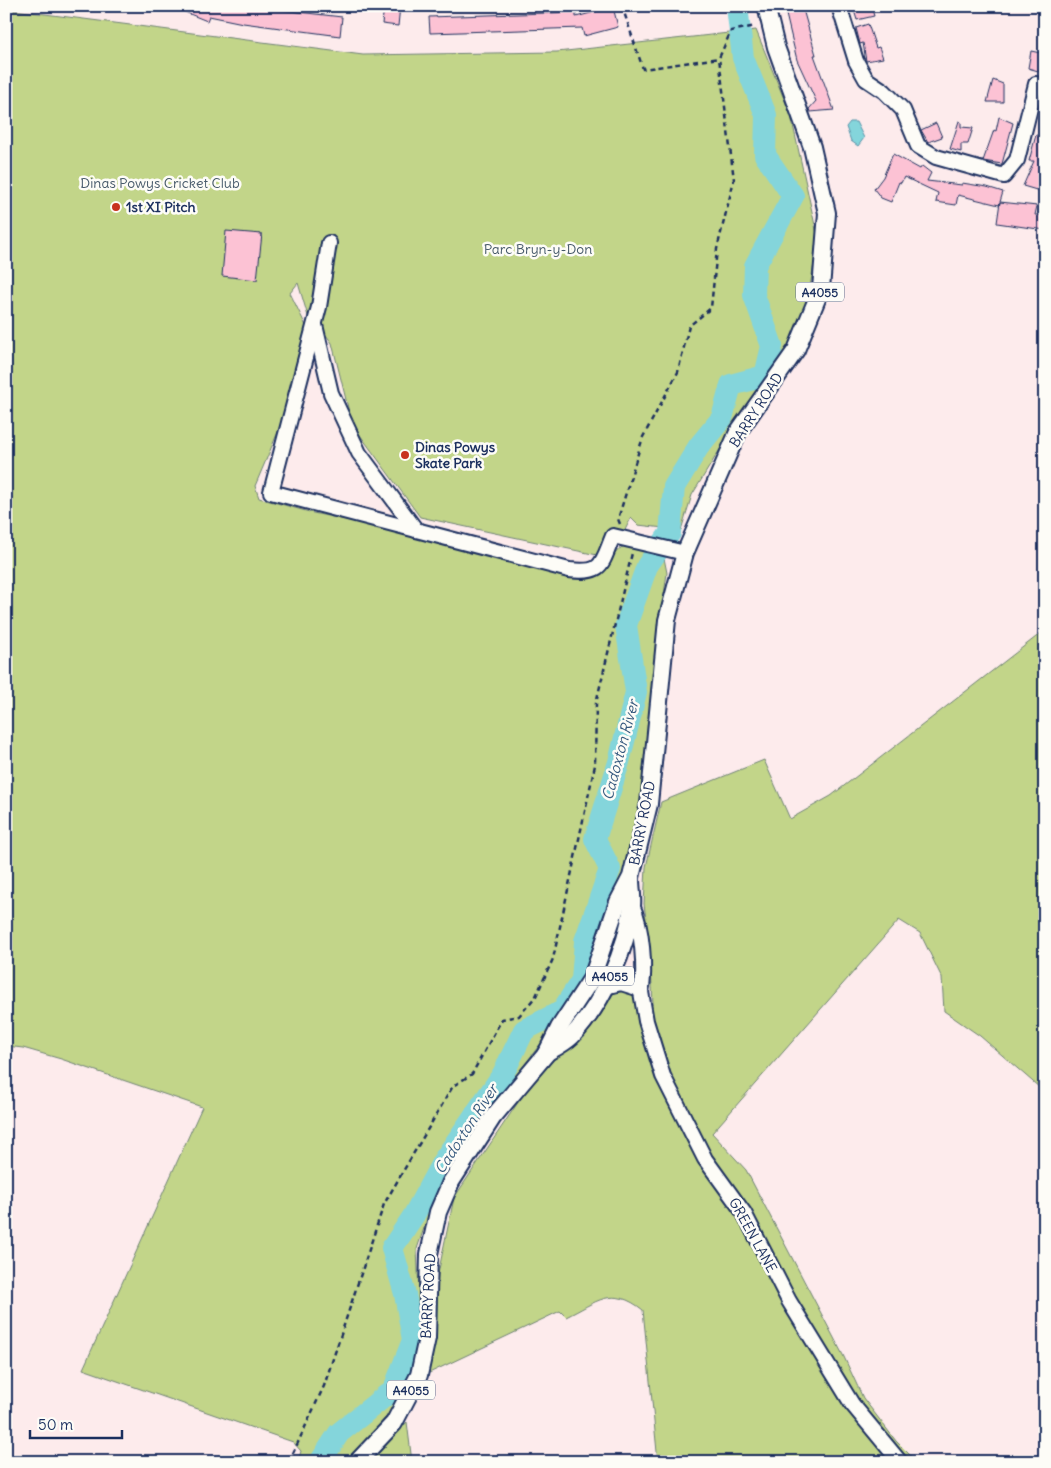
<svg xmlns="http://www.w3.org/2000/svg" width="1051" height="1468" font-family="Delius,sans-serif">
  <style>
    .green { fill: #c2d589; stroke: #6e8274 }
    .water { fill: #84d5db; stroke: #5a93a9 }
    .lines { fill: none; stroke-linecap: round; stroke-linejoin: round }
    .river { stroke: #84d5db; stroke-width: 22 }
    .building { fill: #fcc2d4; stroke: #1b2f5e }
    .minor-casing { stroke: #1b2f5e; stroke-width: 18 }
    .major-casing { stroke: #1b2f5e; stroke-width: 20 }
    .path { stroke: #1b2f5e; stroke-width: 2.5; stroke-dasharray: 5 4; stroke-linecap: butt }
    .minor { stroke: #fdfcf7; stroke-width: 14 }
    .major { stroke: #fdfcf7; stroke-width: 16 }
    .poi-dot { fill: #c8321e; stroke: #fdfcf7; stroke-width: 2 }
    .labels { text-anchor: middle; dominant-baseline: central; stroke-width: 5; stroke-linejoin: round; paint-order: stroke }
    .shield { fill: #fdfcf7; stroke: #5f6c8c; stroke-width: 1 }
    .shield-label { font-size: 12px; font-weight: bold; fill: #1b2f5e }
    .park-label { font-size: 14px; fill: #455869; stroke: #fdfcf7 }
    .poi-label { font-size: 14px; font-weight: bold; fill: #1b2f5e; stroke: #fdfcf7; text-anchor: start }
    .street-label { font-size: 14px; fill: #1b2f5e; stroke: #fdfcf7 }
    .water-label { font-size: 15px; font-style: italic; fill: #35587d; stroke: #fdfcf7 }
  </style>
  <rect width="100%" height="100%" fill="#fdebec"/>
  <filter id="ink" filterUnits="userSpaceOnUse"><feTurbulence type="fractalNoise" baseFrequency=".02" numOctaves="2"/><feDisplacementMap in="SourceGraphic" scale="10" xChannelSelector="R" yChannelSelector="G"/><feConvolveMatrix kernelMatrix="1 2 1 2 8 2 1 2 1" color-interpolation-filters="sRGB"/></filter>
  <g filter="url(#ink)">
    <g class="green">
      <path d="M6,9l357,46 194,-3 199,-22 35,86 27,123 -14,84 -57,82 -55,90 -11,35 -43,-5 -7,-7 -20,40 -191,-41 -68,-93 -20,-81 -12,-16 -10,-4 -12,-40 -8,10 17,35 -24,92 -28,66 4,12 54,15 125,26 129,34 43,-13 9,-11 7,-4 27,4 11,9 3,15 -15,108 -11,124 -18,68 -25,78 -20,44 -103,134 -28,52 -23,47 -7,21 2,43 -1,46 -8,35 -7,19 -17,25 -36,45h-52l3,-11 -8,-9 -210,-73 119,-262 -141,-48 -38,-11 -17,-2z"/>
      <path d="M1045,630v459l-5,-1 -60,-52 -36,-25 -2,-33 -22,-45 -21,-13 -187,213 34,37 98,187 19,41 33,43 21,21h-259l-15,-152c-31,-25 -46,-8 -77,7l-6,-6 -133,63 11,-100 16,-76 83,-124 25,-23 48,-57 11,-5 13,5 7,13 12,-3 -3,-54 -6,-46 2,-37 15,-65 103,-42 26,59 41,-23z"/>
      <path d="M407,1422l5,40h-43z"/>
    </g>
    <path class="water" d="M850,122h6l8,16 -6,8 -7,-5 -5,-14z"/>
    <g class="lines">
      <path class="river" d="M320,1462l19,-29 55,-44 19,-49 -8,-46 -13,-46 22,-33 29,-54 60,-87 21,-44 38,-19 20,-31 3,-39 25,-72 -15,-30 24,-77 17,-70 -10,-67 21,-59 23,-33 4,-46 25,-41 23,-28 9,-33 34,-9 7,-30 -18,-51 1,-29 38,-70 -28,-41 1,-40 -23,-57 -6,-52"/>
    </g>
    <g class="building">
      <path d="M170,6h75l97,11 -2,19 -97,-13 -34,-7 -2,5z"/>
      <path d="M384,6h16l-2,20 -16,-2z"/>
      <path d="M784,6h18l14,49h-2l20,55 -24,2 -1,-3 7,-8 -19,-41z"/>
      <path d="M861,6h10l3,10 -17,4 -4,-13z"/>
      <path d="M613,7l5,20 -34,9 -2,-8 -152,5 -1,-16 147,-5v5z"/>
      <path d="M868,24l8,24 3,-1 4,11 -17,3 -3,-18 -3,1 -4,-16z"/>
      <path d="M1031,51l14,3v19l-17,-5z"/>
      <path d="M993,80l10,4v18h-16z"/>
      <path d="M999,117l14,6 -11,41 -19,-3 11,-31 2,1z"/>
      <path d="M959,121l2,1v5l12,1 -5,16h-7v8l-11,-3z"/>
      <path d="M936,123l6,14 -14,5 -7,-12z"/>
      <path d="M1036,135l9,2v27l-5,27 -17,-5 11,-25h-5z"/>
      <path d="M893,154l27,15 2,-3 9,7 -4,8 35,4v-2l25,4 16,5 -3,10 37,4 -2,9h10v15l-48,-7 3,-21 -1,3 -41,-10 -2,10 -20,-3 2,-9 -34,-16 -3,6 -2,-1 -8,20 -10,-4 -7,-9 9,-12z"/>
      <path d="M226,231l36,3 -5,46 -35,-4z"/>
    </g>
    <g class="lines">
      <defs>
        <g id="minor">
          <path d="M839,6l17,55 10,18 18,12 19,19 15,36 18,11 68,19 13,-16 19,-76 9,2"/>
          <path d="M329,243l-10,64 -48,185 298,78c34,4 32,-5 44,-34l72,17"/>
          <path d="M315,325l16,68 28,60 57,77"/>
          <path d="M632,905c10,21 14,65 9,87"/>
          <path d="M605,987l16,-4 16,5 4,4 5,29 17,55 42,83 39,54 45,88 63,103 48,58"/>
        </g>
        <g id="major">
          <path d="M546,1053c9,-5 19,-10 26,-17 30,-31 55,-87 60,-130 1,-9 -1,-18 -1,-27"/>
          <path d="M357,1462l37,-39 25,-48 8,-37 2,-84 9,-42 13,-30 42,-65 53,-63 13,-26 33,-50 26,-76 13,-25 18,-73 18,-184 18,-67 53,-121 58,-82 25,-61 6,-76 -15,-66 -36,-100 -10,-41"/>
        </g>
      </defs>
      <use href="#minor" class="minor-casing"/>
      <use href="#major" class="major-casing"/>
      <g class="path">
        <path d="M622,6l21,63 76,-11"/>
        <path d="M620,524l-2,-5 25,-82 35,-65 11,-46 22,-18 6,-59 17,-69 -15,-122 12,-27 25,-5"/>
        <path d="M289,1462l35,-76 60,-182 69,-118 19,-12 30,-55 17,-3 17,-20 17,-37 42,-194 1,-62 36,-150"/>
      </g>
      <use href="#minor" class="minor"/>
      <use href="#major" class="major"/>
    </g>
  </g>
  <g class="poi-dot">
    <circle cx="116" cy="207" r="5"/>
    <circle cx="405" cy="455" r="5"/>
  </g>
  <g class="labels">
    <g class="shield">
      <rect x="796" y="282.5" width="48" height="19" rx="4"/>
      <rect x="586" y="966.5" width="48" height="19" rx="4"/>
      <rect x="387" y="1380.5" width="48" height="19" rx="4"/>
    </g>
    <g class="shield-label">
      <text x="820" y="292">A4055</text>
      <text x="610" y="976">A4055</text>
      <text x="411" y="1390">A4055</text>
    </g>
    <g class="park-label">
      <text x="160" y="183">Dinas Powys Cricket Club</text>
      <text x="538" y="249">Parc Bryn-y-Don</text>
    </g>
    <g class="poi-label">
      <text x="126" y="207">1st XI Pitch</text>
      <text x="415" y="447">Dinas Powys<tspan x="415" dy="16">Skate Park</tspan></text>
    </g>
    <g class="street-label">
      <text transform="translate(756 410) rotate(-57)">BARRY ROAD</text>
      <text transform="translate(642 823) rotate(-79)">BARRY ROAD</text>
      <text transform="translate(753 1235) rotate(61)">GREEN LANE</text>
      <text transform="translate(428 1296) rotate(-87)">BARRY ROAD</text>
    </g>
    <g class="water-label">
      <text transform="translate(620 750) rotate(-75)">Cadoxton River</text>
      <text transform="translate(466 1129) rotate(-57)">Cadoxton River</text>
    </g>
  </g>
  <rect width="1051" height="1468" fill="none" stroke="#fdfcf7" stroke-width="25"/>
  <rect x="12" y="12" width="1026" height="1443" fill="none" stroke="#1b2f5e" stroke-width="2" filter="url(#ink)"/>
  <path d="M30 1430v8h92v-8" fill="none" stroke="#1b2f5e" stroke-width="2.5"/>
  <text x="38" y="1430" font-size="15" fill="#1b2f5e" stroke="#fdfcf7" stroke-width="4" paint-order="stroke">50 m</text>
</svg>
